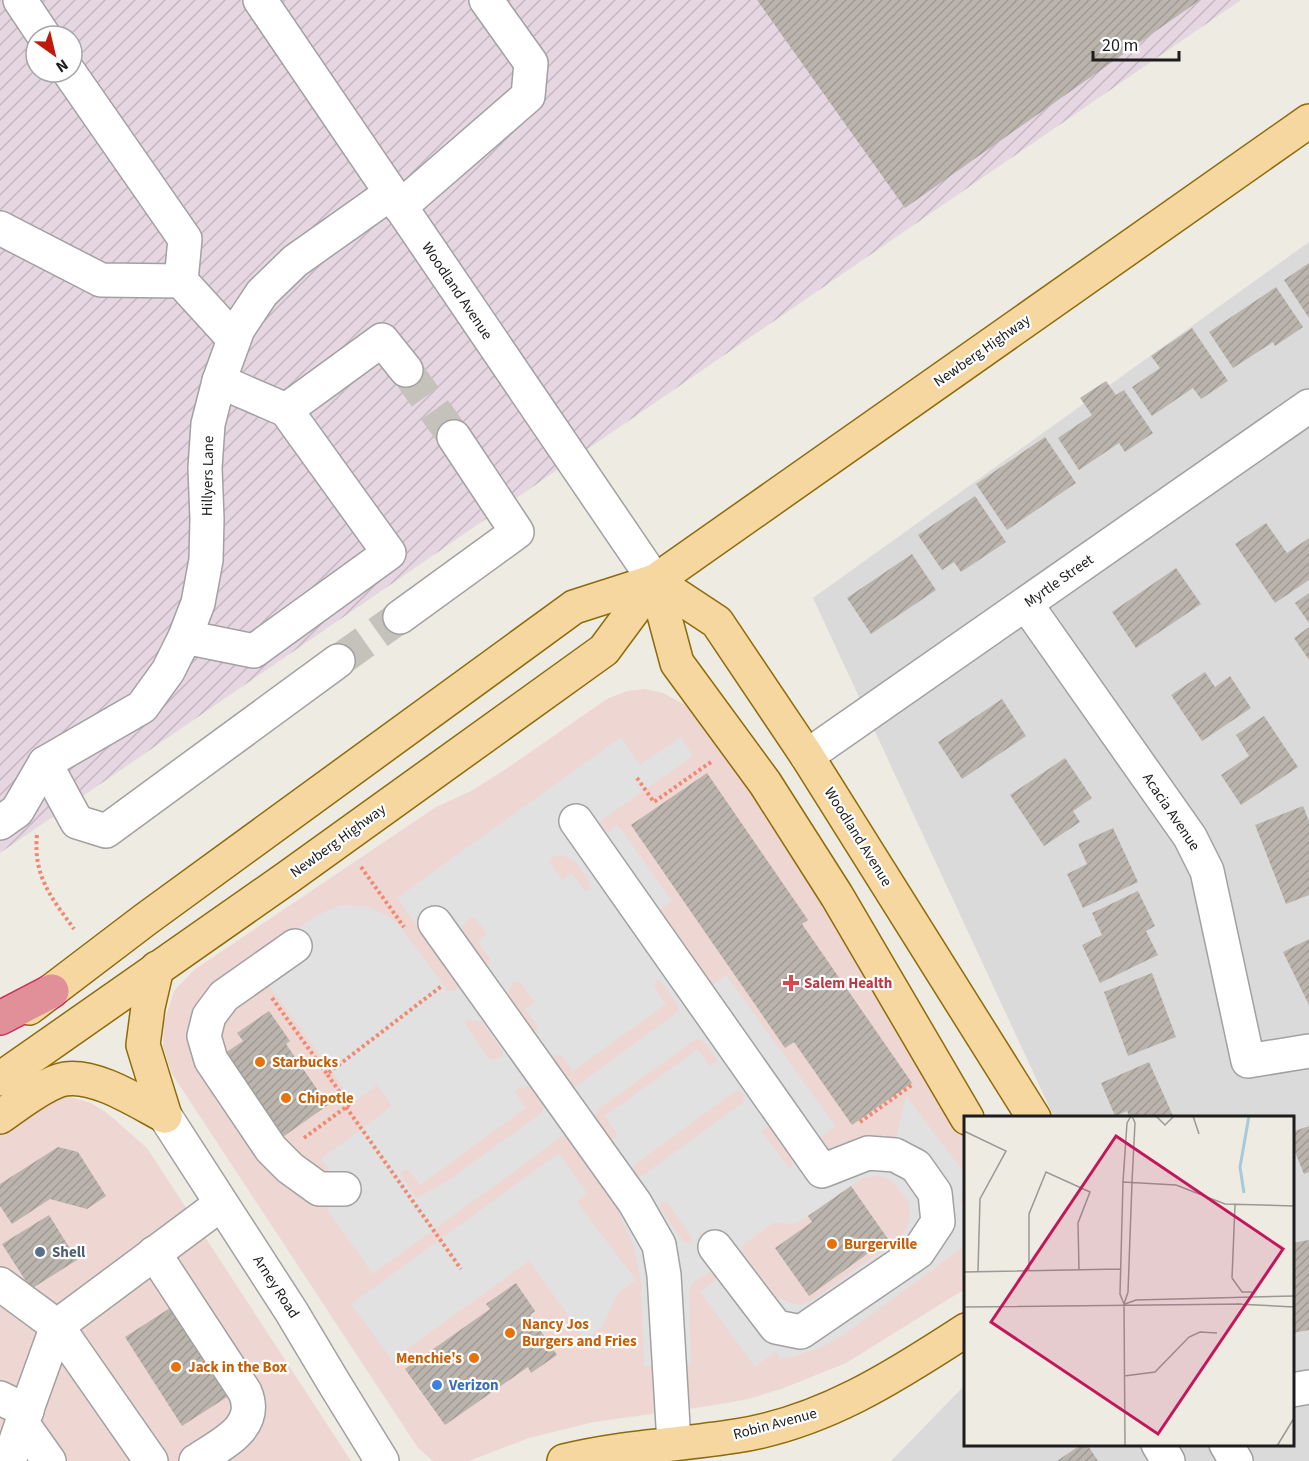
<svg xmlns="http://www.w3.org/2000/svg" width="1309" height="1461" font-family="'Source Sans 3',sans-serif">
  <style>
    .residential { fill: #dbdada }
    .commercial { fill: #eed6d3 }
    .industrial { fill: url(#industrial-furrows); fill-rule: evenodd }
    .parking { fill: #e1e1e1; fill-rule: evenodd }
    .building { fill: url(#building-hatch) }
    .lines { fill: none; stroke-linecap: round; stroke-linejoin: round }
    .minor-tunnel { stroke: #c4c2bb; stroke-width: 33; stroke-dasharray: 33 16; stroke-linecap: butt }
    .minor-casing { stroke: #a1a1a1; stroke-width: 36 }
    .major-casing { stroke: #8d6b09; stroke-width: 36 }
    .highway-casing { stroke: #cd2f5a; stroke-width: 36 }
    .path { stroke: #f18871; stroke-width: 4; stroke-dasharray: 3 3; stroke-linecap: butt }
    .minor { stroke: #fff; stroke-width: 33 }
    .major { stroke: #f6d7a0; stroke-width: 33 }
    .highway { stroke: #e18f99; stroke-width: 33 }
    .health-dot { fill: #e0444e; stroke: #fff; stroke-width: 2 }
    .food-dot { fill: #e8710a; stroke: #fff; stroke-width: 2 }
    .service-dot { fill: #5c6f8a; stroke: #fff; stroke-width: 2 }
    .shop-dot { fill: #3f7fe0; stroke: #fff; stroke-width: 2 }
    .labels { text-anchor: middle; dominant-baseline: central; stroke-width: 4.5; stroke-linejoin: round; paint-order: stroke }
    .street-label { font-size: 15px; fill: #1d1d1d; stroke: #fff }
    .health-label { font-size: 15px; font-weight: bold; fill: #be3a42; stroke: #fff; text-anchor: start }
    .food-label { font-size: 15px; font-weight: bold; fill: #c56008; stroke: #fff; text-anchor: start }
    .service-label { font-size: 15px; font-weight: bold; fill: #4e5e75; stroke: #fff; text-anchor: start }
    .shop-label { font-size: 15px; font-weight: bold; fill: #366cbe; stroke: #fff; text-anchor: start }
    .inset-river { fill: none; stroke: #a6cad9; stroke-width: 3 }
    .inset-road { fill: none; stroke: #9a9994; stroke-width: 1.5 }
    .view { fill: #c2185b; fill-opacity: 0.15; stroke: #c2185b; stroke-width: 3 }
    .inset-edge { fill: none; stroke: #1d1d1d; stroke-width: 3 }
  </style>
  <defs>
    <pattern id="industrial-furrows" width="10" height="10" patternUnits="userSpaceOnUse" patternTransform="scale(1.5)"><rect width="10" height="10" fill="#e6d6e2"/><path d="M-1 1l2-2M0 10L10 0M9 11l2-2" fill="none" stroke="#c5b7c1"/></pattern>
    <pattern id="building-hatch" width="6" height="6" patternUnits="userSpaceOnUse" patternTransform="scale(1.5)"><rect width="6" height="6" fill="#bab4ad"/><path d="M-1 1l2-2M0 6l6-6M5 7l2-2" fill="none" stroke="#9f9a94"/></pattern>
  </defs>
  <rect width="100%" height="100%" fill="#eeebe3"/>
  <path class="residential" d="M1309,242v1219h-418l74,-76 1,59h326v-326l-238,-1 -241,-519z"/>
  <g class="commercial">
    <path d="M645,689l18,4 22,12 20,16 90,118 170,297v153l-119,74 -65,26 -33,10 -39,7 -115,16 -65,16 -60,23h-36l-15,-13 -246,-374 -9,-27 1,-25 10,-31 20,-21 242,-163 35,-16 35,-22 101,-70 20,-8z"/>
    <path d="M67,1096l24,7 16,10 40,35 204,313h-351v-334l43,-27z"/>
  </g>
  <path class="industrial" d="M0,0h1241l-1241,853zM36,36h36v36h-36z"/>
  <g class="parking">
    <path d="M621,737l19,28 41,-28 12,19 -98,69 5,12 18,-12 54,76 -19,14 53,74 20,-14 110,151 -21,15 11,16 70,-18 10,-43 59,78 -5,30 5,-3v45l-123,90 -20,11 -26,9 -15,3 -6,-7 -20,15 -55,-75 16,-12 1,-4 -1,-4 -5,-1 -17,11 -5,8 2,74 -47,3 -3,-86 -8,-36 -16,-36 -53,-74 -191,139 -47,-66 8,-32 -13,-17 71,-53 -15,-21 -23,17 -102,-140 65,-47 24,-10 25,1 22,10 11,9 49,66h7l7,-6 -65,-87zM557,855l10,2 9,5 13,19 1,8 -5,3 -13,-19 -10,7 -12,-17v-4zM470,917l5,1 12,16 -9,8 12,17v4l-4,1 -5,-4 -17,-24 -1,-9zM660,981l18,24 1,6 -101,74 -5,1 -5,-4 -14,-20 -1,-4 3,-3h5l12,16 93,-67 -12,-18 2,-4zM514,982h6l15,20 -10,7 13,18 -3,4h-5l-22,-30 1,-11zM469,1020l13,2 19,27 2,5 -5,5 -6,1 -4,-3 -21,-30 -2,-5zM701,1039l15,19 1,4 -7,4 -12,-17 -93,67 11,16v5l-5,3 -3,-2 -13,-19 2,-9 98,-70zM528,1086l3,2 12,18v6l-97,70 -30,16 -15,-23 2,-5h6l11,15 106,-77 -11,-16 3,-3zM738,1091l5,3 1,8 -102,74h-6l-4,-5 1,-5 101,-74zM766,1127l4,1 20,26 2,6v6l-2,3 -28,-37zM874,1176l10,1 9,5 16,21 1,14 -3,11 -8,10 -86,62 -15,5 -22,-8 -34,-45 1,-7 30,-22 21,1 9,-5 60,-41zM661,1202h6l24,34 1,6 -4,2 -5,-3 -23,-33z"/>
    <path d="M559,1153l28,40 -10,9 59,78 -19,14 -15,33 -17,12 -56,-78 -137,99 -41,-56z"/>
  </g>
  <g class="building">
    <path d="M757,0h443l-295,208z"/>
    <path d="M1309,263v55l-25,-38z"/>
    <path d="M1276,287l27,40 -28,19 -2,-4 -40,26 -24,-36z"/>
    <path d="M1192,328l36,53 -27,18 -8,-11 -41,28 -20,-29 28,-19 -9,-12z"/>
    <path d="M1106,381l10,14 8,-5 29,43 -28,19 -6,-9 -40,27 -21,-32 34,-23 -12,-17z"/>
    <path d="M1045,437l31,46 -69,47 -31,-46z"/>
    <path d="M975,496l31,46 -45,30 -7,-10 -12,8 -24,-35z"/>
    <path d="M1266,523l21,30 22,-15v42l-34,23 -40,-59z"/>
    <path d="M912,554l24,36 -65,44 -24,-36z"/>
    <path d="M1176,568l25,36 -65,44 -24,-36z"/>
    <path d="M1309,593v30l-14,-20z"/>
    <path d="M1309,627v33l-15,-22z"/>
    <path d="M1205,672l10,15 15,-11 21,32 -49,33 -31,-46z"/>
    <path d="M1002,699l24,37 -64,43 -24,-37z"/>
    <path d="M1264,716l34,51 -57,38 -20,-30 28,-19 -13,-21z"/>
    <path d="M1065,758l27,40 -19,13 7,11 -36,24 -34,-51z"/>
    <path d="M707,773l101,147 -6,4 110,159 -60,42 -58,-83 -9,6 -154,-223z"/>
    <path d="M1303,806l6,15v74l-23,9 -31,-79z"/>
    <path d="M1113,828l25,54 -55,26 -16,-34 20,-10 -9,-20z"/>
    <path d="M1138,891l17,35 -9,5 12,24 -58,28 -18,-38 20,-10 -10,-22z"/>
    <path d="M1309,939v66l-26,-53z"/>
    <path d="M1152,973l24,64 -48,19 -24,-64z"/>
    <path d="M269,1011l21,30 -4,3 42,61 -51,36 -58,-84 24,-16 -6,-8z"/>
    <path d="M1149,1062l25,56h-44l-3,-7 -12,5 -14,-33z"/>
    <path d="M1309,1126v46l-5,2 -12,-29v-13z"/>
    <path d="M58,1147l20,5 28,44 -19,13 -37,-10 -38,25 -12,-18v-22z"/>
    <path d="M851,1186l37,53 -79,57 -34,-48 37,-26 -4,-6z"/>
    <path d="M49,1215l28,45 -46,29 -29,-45z"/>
    <path d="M1309,1240v90l-17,3v-90z"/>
    <path d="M516,1283l19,28 -5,4 27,40 -26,18 -3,-6 -83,58 -40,-56 85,-60 -4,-5z"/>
    <path d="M170,1308l57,89 -45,29 -57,-89z"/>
    <path d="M1082,1444h5l11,17h-41z"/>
  </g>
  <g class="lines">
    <g class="minor-tunnel">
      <path d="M406,370l48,67"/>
      <path d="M338,661l62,-44"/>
    </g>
    <defs>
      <g id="minor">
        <path d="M20,0l24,36"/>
        <path d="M260,0l395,581"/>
        <path d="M69,72l116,167 -4,42"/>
        <path d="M400,207l128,-111 3,-33 -45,-63"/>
        <path d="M0,228l101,52 80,1 53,58"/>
        <path d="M286,410l96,-70 24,30"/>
        <path d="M1026,604l164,233 17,34 41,190 61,-10"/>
        <path d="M400,617l117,-85 -63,-95"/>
        <path d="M185,637l69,14 135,-98 -103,-143 -67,-29"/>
        <path d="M807,756l502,-350"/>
        <path d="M45,763l32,59 29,9 232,-170"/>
        <path d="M576,821l246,350 46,-18 27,2 21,11 19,27 3,29 -20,30 -117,80 -25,-5 -61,-80"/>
        <path d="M0,823l17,-12 28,-48 97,-56 26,-36 17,-34 13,-34 8,-43 1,-41 -2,-51 3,-44 11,-43 19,-52 24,-36 33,-32 96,-68"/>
        <path d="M435,923l200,280 24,42 5,30 10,168"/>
        <path d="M295,946l-71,50 -15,20 -5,20 7,24 60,89 19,19 29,21h25"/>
        <path d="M165,1116l126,195 43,72 48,78"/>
        <path d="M154,1253l91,139c15,36 -24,52 -49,69"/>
        <path d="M0,1284l57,42 164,-122"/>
        <path d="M57,1326l94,135"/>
        <path d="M1292,1390l17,-3"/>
        <path d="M0,1398l27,13"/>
        <path d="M22,1423l35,-97"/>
        <path d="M1158,1444l10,17"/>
        <path d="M1226,1444l10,17"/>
        <path d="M9,1461l13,-38 27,38"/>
      </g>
      <g id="major">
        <path d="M655,581l62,41 90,134 227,362"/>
        <path d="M655,581l22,82 88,120 72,113 130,222"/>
        <path d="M157,968l-9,39 -5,38 22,71"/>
        <path d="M29,1008l117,-89 428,-312 81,-26 654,-460"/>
        <path d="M0,1079l287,-201 317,-228 51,-69"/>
        <path d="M0,1117c16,-11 46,-35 65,-38 31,-5 73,23 100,37"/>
        <path d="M564,1461c56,-14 115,-16 172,-25 86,-13 158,-59 230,-106"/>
      </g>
      <path id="highway" d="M0,1018l52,-27"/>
    </defs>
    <use href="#minor" class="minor-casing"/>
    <use href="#major" class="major-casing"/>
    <use href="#highway" class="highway-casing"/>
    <g class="path">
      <path d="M637,778l17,24 57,-40"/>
      <path d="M37,835c-4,41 14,62 37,94"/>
      <path d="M361,867l43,60"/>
      <path d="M272,998l55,76 116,-89"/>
      <path d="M346,1107l115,162"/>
      <path d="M860,1122l52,-37"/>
      <path d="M304,1138l45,-33 -22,-31"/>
    </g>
    <use href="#minor" class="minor"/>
    <use href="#major" class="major"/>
    <use href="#highway" class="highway"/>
  </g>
  <path class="health-dot" d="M788 974h6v6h6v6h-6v6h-6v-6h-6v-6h6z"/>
  <g class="food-dot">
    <circle cx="260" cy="1062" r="6"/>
    <circle cx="286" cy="1098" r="6"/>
    <circle cx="832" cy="1244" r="6"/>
    <circle cx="510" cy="1333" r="6"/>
    <circle cx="474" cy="1358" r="6"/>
    <circle cx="176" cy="1367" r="6"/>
  </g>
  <circle class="service-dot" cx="40" cy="1252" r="6"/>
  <circle class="shop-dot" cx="437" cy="1385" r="6"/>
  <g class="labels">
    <g class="street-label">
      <text transform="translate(457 291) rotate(56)">Woodland Avenue</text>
      <text transform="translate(982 351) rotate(-35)">Newberg Highway</text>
      <text transform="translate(208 476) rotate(-89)">Hillyers Lane</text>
      <text transform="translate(1059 581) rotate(-35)">Myrtle Street</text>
      <text transform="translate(1171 812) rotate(56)">Acacia Avenue</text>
      <text transform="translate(858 837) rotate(58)">Woodland Avenue</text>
      <text transform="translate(338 841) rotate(-36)">Newberg Highway</text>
      <text transform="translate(276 1287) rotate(57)">Arney Road</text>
      <text transform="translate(775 1424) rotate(-15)">Robin Avenue</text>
    </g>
    <g class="health-label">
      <text x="804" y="983">Salem Health</text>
    </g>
    <g class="food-label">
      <text x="272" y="1062">Starbucks</text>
      <text x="298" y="1098">Chipotle</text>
      <text x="844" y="1244">Burgerville</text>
      <text x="522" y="1324">Nancy Jos<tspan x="522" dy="17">Burgers and Fries</tspan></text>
      <text x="462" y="1358" text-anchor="end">Menchie's</text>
      <text x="188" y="1367">Jack in the Box</text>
    </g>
    <g class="service-label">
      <text x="52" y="1252">Shell</text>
    </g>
    <g class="shop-label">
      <text x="449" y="1385">Verizon</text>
    </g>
  </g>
  <g transform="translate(964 1116)">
    <rect width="330" height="330" fill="#eeebe3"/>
    <path class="inset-river" d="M280,77l-4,-26 9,-51"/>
    <path class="inset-road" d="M168,0l3,7 -3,59M192,0l9,9 9,-9M229,0l6,18M0,15l42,20 -26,48 -2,72M159,66l4,-59 4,-7M65,154v-56l17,-42 44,20 -12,31 1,46M0,156l156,-3M268,162l3,-73M268,162l10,14h10M160,188l1,142M160,188l-4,-10 3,-112 53,3 49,19 69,2M160,188l4,-12 4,-110M161,188l11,-4 158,-4M272,188l58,3M0,191l278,-3M160,260l31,-4 34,-35 11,-5 17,1M313,330l17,-28"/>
    <path class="view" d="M152,20l167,113 -125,185 -167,-112z"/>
    <rect width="330" height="330" class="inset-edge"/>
  </g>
  <g transform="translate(54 54) rotate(146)"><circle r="28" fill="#ffffff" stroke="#a5a5a5" stroke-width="1.5"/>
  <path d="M0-4.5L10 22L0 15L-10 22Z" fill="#be190c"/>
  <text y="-9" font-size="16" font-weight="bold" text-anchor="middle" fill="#1d1d1d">N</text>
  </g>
  <path d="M1093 51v9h86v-9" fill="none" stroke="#1d1d1d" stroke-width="3"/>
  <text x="1102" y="51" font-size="18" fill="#1d1d1d" stroke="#ffffff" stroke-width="4.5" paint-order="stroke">20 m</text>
</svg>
